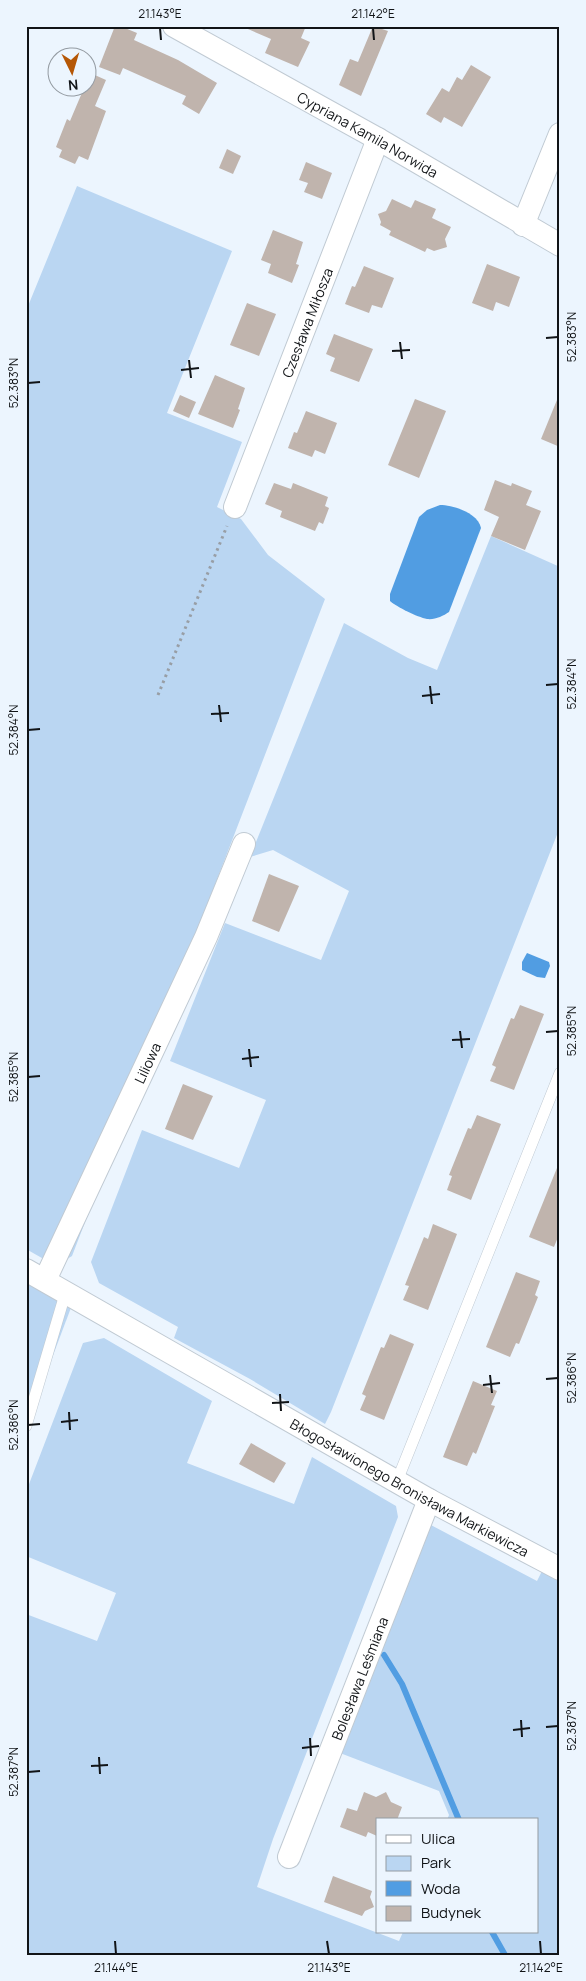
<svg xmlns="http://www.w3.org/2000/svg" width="586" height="1981" font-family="Manrope,sans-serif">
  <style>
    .green { fill: #bad6f2 }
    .water { fill: #519de2 }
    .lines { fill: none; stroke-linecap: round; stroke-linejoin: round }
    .stream { stroke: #519de2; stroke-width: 6 }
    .building { fill: #c0b4ad }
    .service-casing { stroke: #c0cad3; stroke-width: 12 }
    .minor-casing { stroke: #c0cad3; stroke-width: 24 }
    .path { stroke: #989ea5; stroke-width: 3; stroke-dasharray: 2.5 4; stroke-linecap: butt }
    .service { stroke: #fff; stroke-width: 11 }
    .minor { stroke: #fff; stroke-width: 22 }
    .ticks { fill: none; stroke: #111417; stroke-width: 2 }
    .labels { text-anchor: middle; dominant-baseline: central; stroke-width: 4.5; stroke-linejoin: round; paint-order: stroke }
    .street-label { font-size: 14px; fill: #111417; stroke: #ecf5fe }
    .neatline { fill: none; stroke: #111417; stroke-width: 2 }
    .ticks-label { font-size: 12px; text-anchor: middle; fill: #111417 }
  </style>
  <rect width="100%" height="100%" fill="#ecf5fe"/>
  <g class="green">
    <path d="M77,186l155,65 -65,162 75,29 -25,65 24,12 27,36 57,44 -253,657 -16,10 -30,-17v-938z"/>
    <path d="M491,536l69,31v260l-229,585 -6,12 -75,-45 -76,-41 4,-11 -79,-44 -8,-21 51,-132 97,38 27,-68 -96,-39 55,-138 96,37 28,-69 -76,-41 -23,7 94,-234 64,35 29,12z"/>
    <path d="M26,1281l46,24 -46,122z"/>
    <path d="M104,1338l108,63 -25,62 107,41 18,-47 84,49 2,11 -125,322 -16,48 142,54 4,-9h134v-112h-90l2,-5 -10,-24 -99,-38 89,-229 108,57 5,-10 18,10v374h-534v-341l71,27 19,-48 -90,-37v-64l57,-149z"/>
  </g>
  <g class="water">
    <path d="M440,505c13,0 38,8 41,23l-32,84c-6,4 -14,8 -22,7 -10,-2 -30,-12 -37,-18v-7l29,-77 8,-7z"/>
    <path d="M527,953l22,9 1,4 -5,12 -8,-1 -15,-7v-8z"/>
  </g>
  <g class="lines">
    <g class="stream">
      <path d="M384,1655l18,29 57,136"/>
      <path d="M492,1932l13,23"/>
    </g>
  </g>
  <g class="building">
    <path d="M115,26h5l17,7 -3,7 44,20 39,23 -18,31 -17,-10 4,-8 -63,-28 -3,7 -21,-8z"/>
    <path d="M241,26h65l-5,12 9,4 -12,25 -33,-14 6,-14z"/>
    <path d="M373,26l15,5 -27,65 -22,-11 11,-26 8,3z"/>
    <path d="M471,65l20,12 -29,50 -18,-10 -3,6 -15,-9 16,-26 7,4 8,-15 5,3z"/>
    <path d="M88,72l18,8 -11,26 11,5 -18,49 -9,-4 -4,8 -16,-7 3,-7 -6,-3 11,-28 3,2 14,-33h4z"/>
    <path d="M227,149l14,7 -8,18 -14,-6z"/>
    <path d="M306,162l26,11 -10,26 -18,-7 4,-9 -9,-3z"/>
    <path d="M392,199l19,9 4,-8 21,9 -4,9 19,9 -6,12 2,8 -13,4 -7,-3 -2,4 -36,-17 2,-4 -11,-6 1,-3 -3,-8 8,-3z"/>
    <path d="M273,230l30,12 -7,22 3,1 -7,18 -24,-10 3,-9 -10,-4z"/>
    <path d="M487,264l33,13 -11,30 -13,-5 -3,9 -21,-8z"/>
    <path d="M364,266l30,12 -12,30 -10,-3 -3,8 -24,-9 7,-18 3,1z"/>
    <path d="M247,303l29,11 -17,42 -29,-11z"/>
    <path d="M334,334l39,15 -14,33 -29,-11 5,-13 -9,-4z"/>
    <path d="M215,375l30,13 -7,21 2,1 -7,18 -35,-14z"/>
    <path d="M180,395l16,7 -7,16 -16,-7z"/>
    <path d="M559,395h1v52l-19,-8z"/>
    <path d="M415,399l31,12 -27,67 -31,-13z"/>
    <path d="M306,411l31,12 -12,31 -10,-4 -3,7 -24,-9 6,-16 3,1z"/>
    <path d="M495,480l16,6 1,-3 20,8 -6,14 15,6 -16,39 -34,-14 8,-19 -15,-7z"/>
    <path d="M274,483l17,6 2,-6 35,14 -3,9 4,2 -6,16 -4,-2 -4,9 -35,-14 2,-6 -17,-7z"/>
    <path d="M269,874l30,12 -20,46 -27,-11z"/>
    <path d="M520,1005l24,9 -30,76 -24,-9 6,-14 -4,-2 19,-47 3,1z"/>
    <path d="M183,1084l30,12 -20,44 -28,-11z"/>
    <path d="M477,1115l24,9 -30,76 -24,-10 5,-14 -3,-1 19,-47 3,1z"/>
    <path d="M559,1163l1,69 -6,15 -25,-10z"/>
    <path d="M433,1224l24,10 -29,76 -25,-10 6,-14 -4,-1 19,-48 4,2z"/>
    <path d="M516,1272l24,9 -5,14 3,2 -19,47 -3,-1 -6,14 -24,-10z"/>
    <path d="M390,1334l24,10 -30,76 -24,-10 6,-14 -4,-2 19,-47 3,1z"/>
    <path d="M473,1381l24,10 -6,14 4,1 -19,48 -3,-2 -6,14 -24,-9z"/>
    <path d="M251,1443l35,20 -12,20 -35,-19z"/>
    <path d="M364,1792l12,5 10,-5 5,10 11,5 -5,13h-20v16l-9,-4 -2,5 -26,-10 7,-19 10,3z"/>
    <path d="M333,1876l39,15 -2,6 4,10 -9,4 -3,5 -38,-14z"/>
  </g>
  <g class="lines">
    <defs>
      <g id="service">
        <path d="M26,1426l40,-135"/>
        <path d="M397,1481l163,-408"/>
      </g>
      <g id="minor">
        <path id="s1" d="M174,26l204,113 182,106"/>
        <path d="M523,225l37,-91"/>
        <path id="s2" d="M235,507l143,-368"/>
        <path id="s3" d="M26,1270l403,230 131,69"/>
        <path id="s4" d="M45,1280l161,-343 38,-93"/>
        <path id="s5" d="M289,1857l140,-357"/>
      </g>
    </defs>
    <use href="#service" class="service-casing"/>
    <use href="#minor" class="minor-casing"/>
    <path class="path" d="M158,695l69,-169"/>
    <use href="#service" class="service"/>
    <use href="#minor" class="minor"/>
  </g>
  <path class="ticks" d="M160,28l1,12M373,28l1,12M546,338l12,-1M400,342l2,17M392,351l18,-1M189,360l2,18M181,370l18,-2M28,383l12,-1M546,685l12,-1M430,686l2,18M422,696l18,-2M219,705l2,17M211,714l18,-1M28,730l12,-1M460,1031l2,17M546,1032l12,-1M452,1040l18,-1M249,1049l2,18M242,1059l17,-2M28,1077l12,-1M490,1375l2,18M546,1379l12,-1M483,1385l17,-2M280,1394l1,17M272,1403l17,-1M69,1412l1,18M61,1422l17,-2M28,1425l12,-1M521,1720l1,17M546,1727l12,-1M513,1730l17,-2M310,1738l1,18M302,1748l17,-2M99,1757l1,17M91,1766l17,-1M28,1772l12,-1M115,1941l1,13M327,1941l2,13M540,1941l1,13"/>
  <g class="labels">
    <g class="street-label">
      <text stroke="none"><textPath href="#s1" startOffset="222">Cypriana Kamila Norwida</textPath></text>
      <text stroke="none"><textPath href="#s2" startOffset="198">Czesława Miłosza</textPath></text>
      <text stroke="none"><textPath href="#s4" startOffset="240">Liliowa</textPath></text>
      <text stroke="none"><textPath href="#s3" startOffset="441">Błogosławionego Bronisława Markiewicza</textPath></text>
      <text stroke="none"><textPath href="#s5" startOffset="192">Bolesława Leśmiana</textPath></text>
    </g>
  </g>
  <rect width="586" height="1981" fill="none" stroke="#ecf5fe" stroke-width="55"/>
  <rect x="376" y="1818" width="162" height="115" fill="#ecf5fe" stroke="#949ba2"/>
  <rect x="386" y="1835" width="25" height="8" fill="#ffffff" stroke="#949ba2"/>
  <text x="421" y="1844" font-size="15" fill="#111417">Ulica</text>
  <rect x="386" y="1856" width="25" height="15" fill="#bad6f2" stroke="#949ba2"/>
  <text x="421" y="1868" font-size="15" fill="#111417">Park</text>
  <rect x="386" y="1881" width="25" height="15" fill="#519de2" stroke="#949ba2"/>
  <text x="421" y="1894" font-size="15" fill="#111417">Woda</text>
  <rect x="386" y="1906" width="25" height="15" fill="#c0b4ad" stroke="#949ba2"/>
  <text x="421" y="1918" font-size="15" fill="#111417">Budynek</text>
  <g transform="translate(72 72) rotate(175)"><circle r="24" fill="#ecf5fe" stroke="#949ba2"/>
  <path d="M0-4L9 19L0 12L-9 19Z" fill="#b55706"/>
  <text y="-8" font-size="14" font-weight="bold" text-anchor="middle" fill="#111417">N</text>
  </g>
  <rect x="28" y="28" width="530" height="1926" class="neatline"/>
  <g class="ticks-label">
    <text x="160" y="18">21.143°E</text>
    <text x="373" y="18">21.142°E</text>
    <text transform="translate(572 337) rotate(-90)" y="4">52.383°N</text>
    <text transform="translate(14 383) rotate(-90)" y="4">52.383°N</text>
    <text transform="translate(572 684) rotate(-90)" y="4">52.384°N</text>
    <text transform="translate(14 730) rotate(-90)" y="4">52.384°N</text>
    <text transform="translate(572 1031) rotate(-90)" y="4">52.385°N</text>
    <text transform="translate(14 1077) rotate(-90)" y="4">52.385°N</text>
    <text transform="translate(572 1378) rotate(-90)" y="4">52.386°N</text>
    <text transform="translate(14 1425) rotate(-90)" y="4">52.386°N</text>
    <text transform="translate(572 1726) rotate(-90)" y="4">52.387°N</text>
    <text transform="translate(14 1772) rotate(-90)" y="4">52.387°N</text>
    <text x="116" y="1972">21.144°E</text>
    <text x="329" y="1972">21.143°E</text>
    <text x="541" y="1972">21.142°E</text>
  </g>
</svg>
